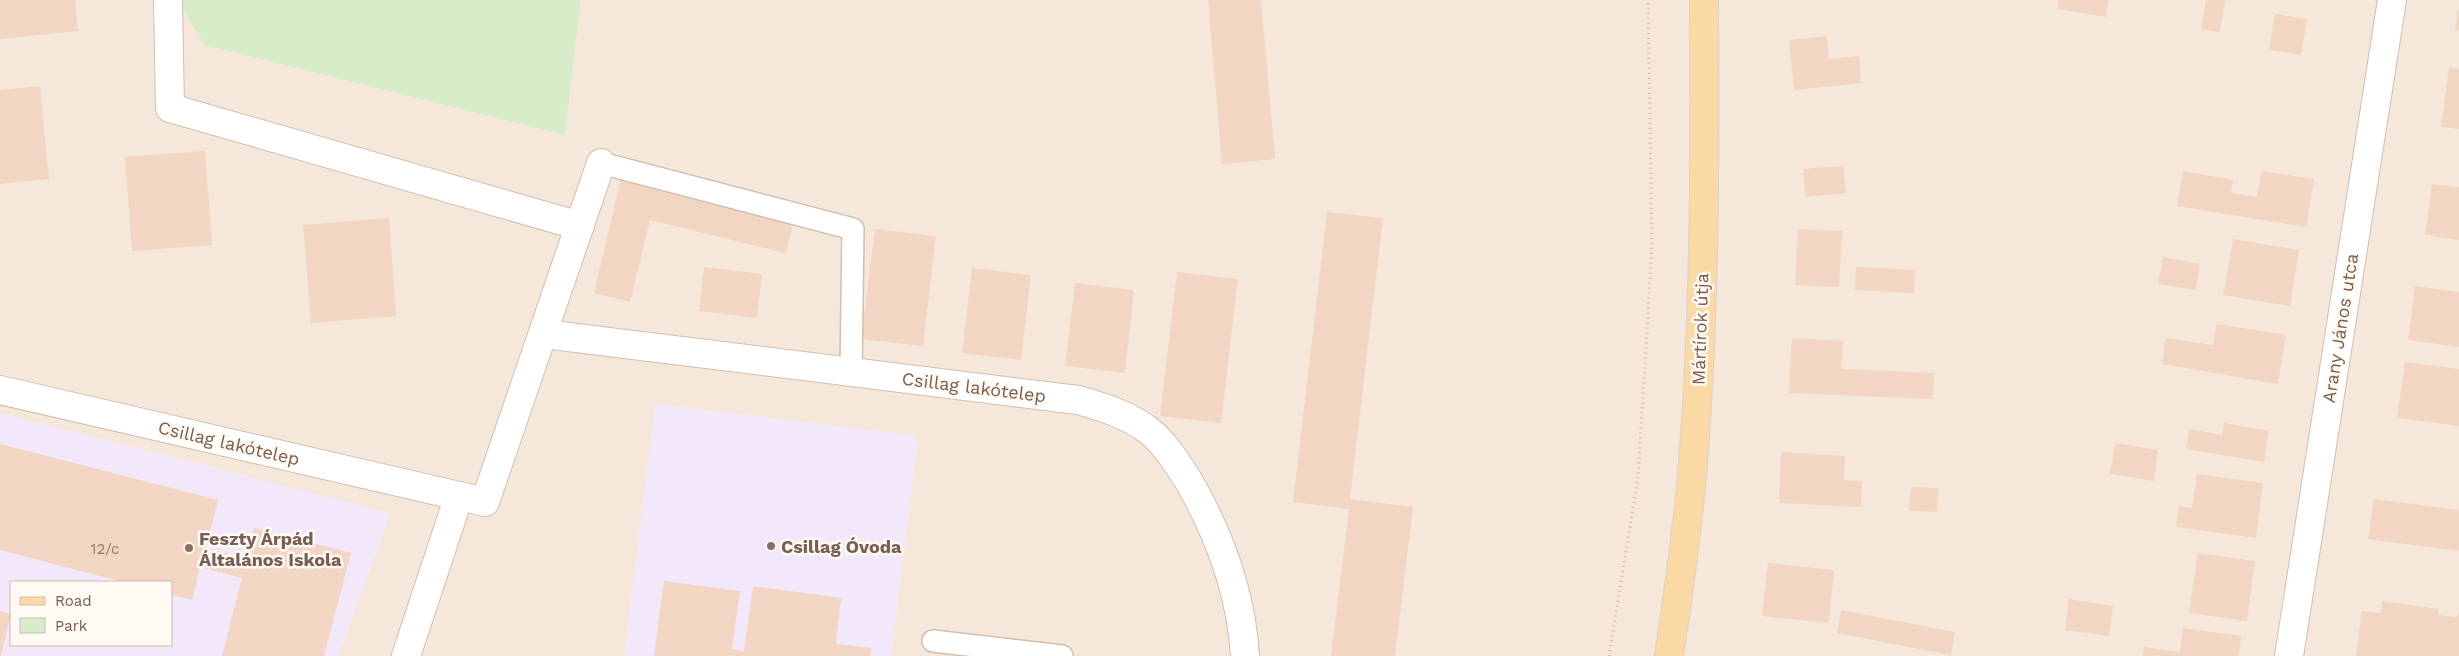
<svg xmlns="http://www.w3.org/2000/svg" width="2459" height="656" font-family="'Work Sans',sans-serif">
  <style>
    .residential { fill: #f5e8da }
    .education { fill: #f3e8fa; fill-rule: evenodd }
    .green { fill: #d8ecc9 }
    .building { fill: #f3d5c3 }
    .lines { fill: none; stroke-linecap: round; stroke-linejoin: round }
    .lane-casing { stroke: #d1beb0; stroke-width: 24 }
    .street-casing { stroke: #d1beb0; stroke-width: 30 }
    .primary-casing { stroke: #dad1cd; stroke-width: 30 }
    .path { stroke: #d9b8a5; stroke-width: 3; stroke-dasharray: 1 4; stroke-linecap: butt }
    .lane { stroke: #fff; stroke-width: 21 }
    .street { stroke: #fff; stroke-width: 28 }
    .primary { stroke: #fbd9a5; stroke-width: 28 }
    .education-dot { fill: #8d6e63; stroke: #fffaf3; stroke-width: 2 }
    .labels { text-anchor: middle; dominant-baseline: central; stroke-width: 5; stroke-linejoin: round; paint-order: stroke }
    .number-label { font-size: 15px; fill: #987a6a }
    .street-label { font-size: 18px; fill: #7a5c4d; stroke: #fffaf3 }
    .education-label { font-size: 18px; font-weight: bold; fill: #785e54; stroke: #fffaf3; text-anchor: start }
  </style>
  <rect width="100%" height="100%" fill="#fdf6ec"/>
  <path class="residential" d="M0,0h176l389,135 16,-135h1878v656h-1568l27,-220 -262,-32 -32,252h-286l52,-143 -390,-100z"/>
  <g class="education">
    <path d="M655,404l263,32 -27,220h-267z"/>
    <path d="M0,413l390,100 -52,143h-338zM11,582h160v63h-160z"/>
  </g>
  <path class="green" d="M176,0h405l-16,135 -360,-90z"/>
  <g class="building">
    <path d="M0,0h75l3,31 -78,8z"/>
    <path d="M1208,0h53l14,159 -53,5z"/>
    <path d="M2059,0h50l-3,17 -49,-8z"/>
    <path d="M2206,0h19l-5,32 -19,-3z"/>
    <path d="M2458,10h1v21h-4z"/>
    <path d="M2275,14l32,5 -6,36 -32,-5z"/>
    <path d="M1827,36l2,23 30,-3 2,27 -67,7 -5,-50z"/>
    <path d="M2449,67l10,2v60l-18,-2z"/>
    <path d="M40,86l9,93 -49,5v-94z"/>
    <path d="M205,151l7,94 -80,6 -7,-94z"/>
    <path d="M1843,166l3,27 -40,4 -3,-28z"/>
    <path d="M2183,171l50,9 -2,13 26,4 5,-26 52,8 -8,48 -129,-21z"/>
    <path d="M621,178l173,41 -8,34 -136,-33 -20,82 -36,-9z"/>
    <path d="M2432,184l27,3v53l-34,-5z"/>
    <path d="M1327,212l56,6 -33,281 63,8 -18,149h-64l18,-147 -56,-7z"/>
    <path d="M389,218l7,98 -85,7 -8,-98z"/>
    <path d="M875,229l61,7 -13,110 -62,-7z"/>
    <path d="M1798,229l44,2 -3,56 -44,-2z"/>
    <path d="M2233,239l66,11 -9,56 -67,-11z"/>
    <path d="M2163,257l37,7 -4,26 -38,-6z"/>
    <path d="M704,267l58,7 -5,44 -58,-7z"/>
    <path d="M1856,267l59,3 -1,23 -59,-3z"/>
    <path d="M972,268l59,7 -10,85 -59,-7z"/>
    <path d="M1177,272l61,7 -17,144 -61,-7z"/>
    <path d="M1075,283l59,7 -9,83 -60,-7z"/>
    <path d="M2415,286l44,6v55l-51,-7z"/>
    <path d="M2217,324l69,11 -8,49 -116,-20 4,-26 47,7z"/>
    <path d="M1792,338l51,3 -2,28 93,4 -1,26 -144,-6z"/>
    <path d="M2405,362l54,7v57l-62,-8z"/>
    <path d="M2224,423l45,8 -5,31 -78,-13 3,-20 33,6z"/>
    <path d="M2115,443l43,7 -4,31 -44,-7z"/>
    <path d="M0,444l218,56 -12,48 41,11 7,-31 97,25 -27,103h-102l20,-78 -42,-11 -8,33 -21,-5v-13h-48l-123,-32z"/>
    <path d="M1781,452l64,4 -1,24 18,1 -1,26 -82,-4z"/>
    <path d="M2197,474l66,9 -7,55 -80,-11 3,-21 13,2z"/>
    <path d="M1911,487l27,1 -1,24 -28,-1z"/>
    <path d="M2374,499l85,11v41l-91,-12z"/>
    <path d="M2198,553l57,8 -8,60 -58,-8z"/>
    <path d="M1768,563l66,7 -5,53 -67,-7z"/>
    <path d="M664,581l76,10 -8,58 12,2 9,-65 88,12 -5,46 36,4 -2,8h-216z"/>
    <path d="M2069,599l44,7 -4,30 -44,-6z"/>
    <path d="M2382,601l57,8 -1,6 19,2 2,-6v45h-103l6,-45 19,2z"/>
    <path d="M1841,610l114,22 -4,23 -114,-22z"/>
    <path d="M0,611l11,3 -10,42h-1z"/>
    <path d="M2183,628l58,8 -2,20h-96l1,-9 36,5z"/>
  </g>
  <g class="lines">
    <defs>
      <g id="lane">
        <path d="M601,163l252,66 -2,144"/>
        <path d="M933,641l129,15"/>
      </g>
      <g id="street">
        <path d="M168,0l2,108 410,118"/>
        <path d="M544,334l534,66c25,7 48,14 70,30 16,12 29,33 40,50 32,55 53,112 57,176"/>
        <path d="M0,390l485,112 116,-339"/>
        <path d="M406,656l53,-160"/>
        <path d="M2289,656l103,-656"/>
      </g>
      <path id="primary" d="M1669,656c10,-68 20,-137 25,-206 11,-150 11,-300 10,-450"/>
    </defs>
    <use href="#lane" class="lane-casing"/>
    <use href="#street" class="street-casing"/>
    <use href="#primary" class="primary-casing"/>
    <path class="path" d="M1609,656l29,-179 14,-231 -4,-246"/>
    <use href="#lane" class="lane"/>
    <use href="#street" class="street"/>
    <use href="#primary" class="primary"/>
  </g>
  <g class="education-dot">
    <circle cx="771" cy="546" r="5"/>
    <circle cx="189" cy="548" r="5"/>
  </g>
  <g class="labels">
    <g class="number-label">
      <text x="105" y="549">12/c</text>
    </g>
    <g class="street-label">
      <text transform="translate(2340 328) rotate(-81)">Arany János utca</text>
      <text transform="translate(1700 329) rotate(-88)">Mártírok útja</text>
      <text transform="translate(974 387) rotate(7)">Csillag lakótelep</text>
      <text transform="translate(229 443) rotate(13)">Csillag lakótelep</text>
    </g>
    <g class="education-label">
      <text x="199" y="538">Feszty Árpád<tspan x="199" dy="21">Általános Iskola</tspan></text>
      <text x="781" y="546">Csillag Óvoda</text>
    </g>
  </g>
  <rect x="10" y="581" width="162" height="65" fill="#fffaf3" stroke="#cabbb1"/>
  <rect x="20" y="597" width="25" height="8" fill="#fbd9a5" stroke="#cabbb1"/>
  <text x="55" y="606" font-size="15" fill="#7a5c4d">Road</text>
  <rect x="20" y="618" width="25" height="15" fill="#d8ecc9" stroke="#cabbb1"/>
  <text x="55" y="631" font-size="15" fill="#7a5c4d">Park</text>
</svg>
